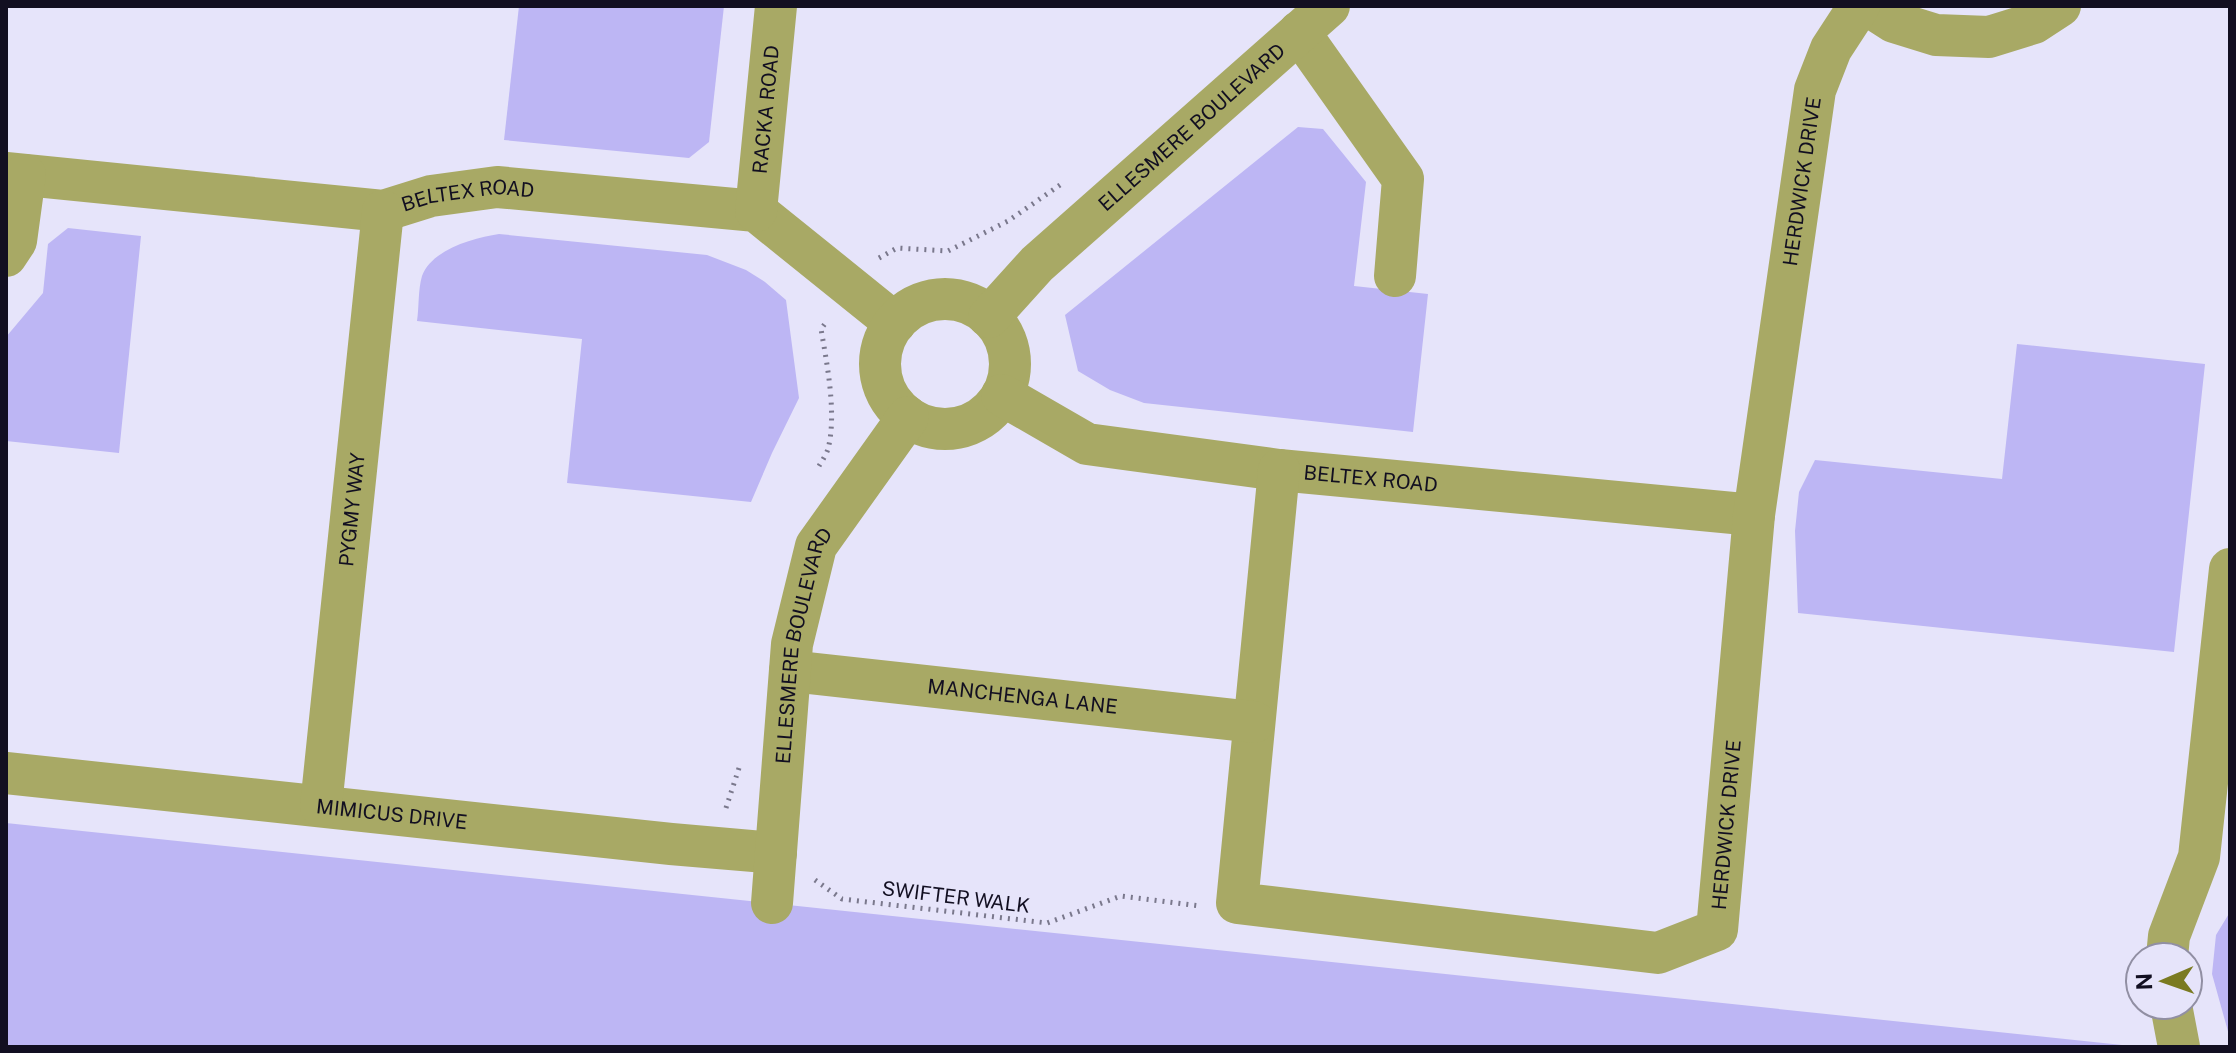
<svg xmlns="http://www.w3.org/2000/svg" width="2236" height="1053" font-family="'Public Sans',sans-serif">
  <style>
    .green { fill: #bdb6f4 }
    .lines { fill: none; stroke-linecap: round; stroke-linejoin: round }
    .path { stroke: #7a788c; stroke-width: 5; stroke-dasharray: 2 6; stroke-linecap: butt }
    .minor { stroke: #a8a965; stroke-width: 42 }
    .labels { text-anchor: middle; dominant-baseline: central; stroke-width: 7; stroke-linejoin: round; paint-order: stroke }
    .street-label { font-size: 20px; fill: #120f21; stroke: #e6e4fa }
  </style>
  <rect width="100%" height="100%" fill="#e6e4fa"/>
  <g class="green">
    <path d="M519,6h205l-15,136 -20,16 -185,-18z"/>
    <path d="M1298,127l25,2 43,53 -12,104 74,8 -15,138 -269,-29 -34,-13 -32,-19 -13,-56z"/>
    <path d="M68,228l73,8 -22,217 -113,-12v-104l37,-44 5,-49z"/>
    <path d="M499,234l208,21 39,15 19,12 21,18 13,98 -27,55 -21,49 -184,-19 15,-144 -165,-18c2,-13 1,-32 5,-45 10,-27 52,-38 77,-42z"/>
    <path d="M2017,344l188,20 -31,288 -376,-39 -3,-82 4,-39 16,-32 187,19z"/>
    <path d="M6,823l2135,224h-2135z"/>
    <path d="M2230,912v135h-2l1,-12 -17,-61 4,-39z"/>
  </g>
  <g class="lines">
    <g class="path">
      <path d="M879,258l18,-10 51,3 60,-30 52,-36"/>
      <path d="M819,466c3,-5 7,-11 9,-17 9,-35 -1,-85 -7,-120l6,-8"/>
      <path d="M726,808l13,-40"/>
      <path d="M815,880l27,19 205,24 74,-27 79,10"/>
    </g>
    <g class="minor">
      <path d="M1869,6l25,16 42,13 53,2 45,-14 26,-17"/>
      <path d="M1299,32l104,147 -8,97"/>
      <path id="s1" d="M6,173l377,38 48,-15 66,-9 259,24 139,112"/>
      <path id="s2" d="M756,211l20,-205"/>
      <path d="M6,256l10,-15 9,-66"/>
      <circle cx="945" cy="364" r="65"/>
      <path id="s3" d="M989,317l48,-53 292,-258"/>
      <path id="s4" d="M1002,395l85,49 192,26 475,45"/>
      <path id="s5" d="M1279,470l-42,433 421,50 59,-23 37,-415 61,-425 16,-41 28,-43"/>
      <path id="s6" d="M790,671l464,51"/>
      <path id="s7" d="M6,773l665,71 105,9"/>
      <path id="s8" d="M321,806l62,-595"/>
      <path id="s9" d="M772,903l20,-259 24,-98 92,-129"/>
      <path d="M2167,957l2,-21 30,-79 31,-288"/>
      <path d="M2171,1005l8,42"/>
    </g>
  </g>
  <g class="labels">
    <g class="street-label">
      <text stroke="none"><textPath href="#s2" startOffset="102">RACKA ROAD</textPath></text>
      <text stroke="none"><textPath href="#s3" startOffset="278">ELLESMERE BOULEVARD</textPath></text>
      <text stroke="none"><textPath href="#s5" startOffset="1676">HERDWICK DRIVE</textPath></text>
      <text stroke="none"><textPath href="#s1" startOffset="466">BELTEX ROAD</textPath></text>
      <text stroke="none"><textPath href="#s4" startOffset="384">BELTEX ROAD</textPath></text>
      <text stroke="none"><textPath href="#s8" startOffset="298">PYGMY WAY</textPath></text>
      <text stroke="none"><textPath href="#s9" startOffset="260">ELLESMERE BOULEVARD</textPath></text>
      <text stroke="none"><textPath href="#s6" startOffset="234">MANCHENGA LANE</textPath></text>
      <text stroke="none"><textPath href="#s7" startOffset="388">MIMICUS DRIVE</textPath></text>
      <text stroke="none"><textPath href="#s5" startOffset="1028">HERDWICK DRIVE</textPath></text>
      <text transform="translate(956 897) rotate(7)">SWIFTER WALK</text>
    </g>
  </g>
  <rect width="2236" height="1053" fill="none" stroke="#120f21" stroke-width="16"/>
  <g transform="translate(2164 981) rotate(268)"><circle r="38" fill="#e6e4fa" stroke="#918fa3" stroke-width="2"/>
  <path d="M0-6L14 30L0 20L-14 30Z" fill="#7a7a21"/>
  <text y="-12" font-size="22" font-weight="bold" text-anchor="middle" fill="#120f21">N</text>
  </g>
</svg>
